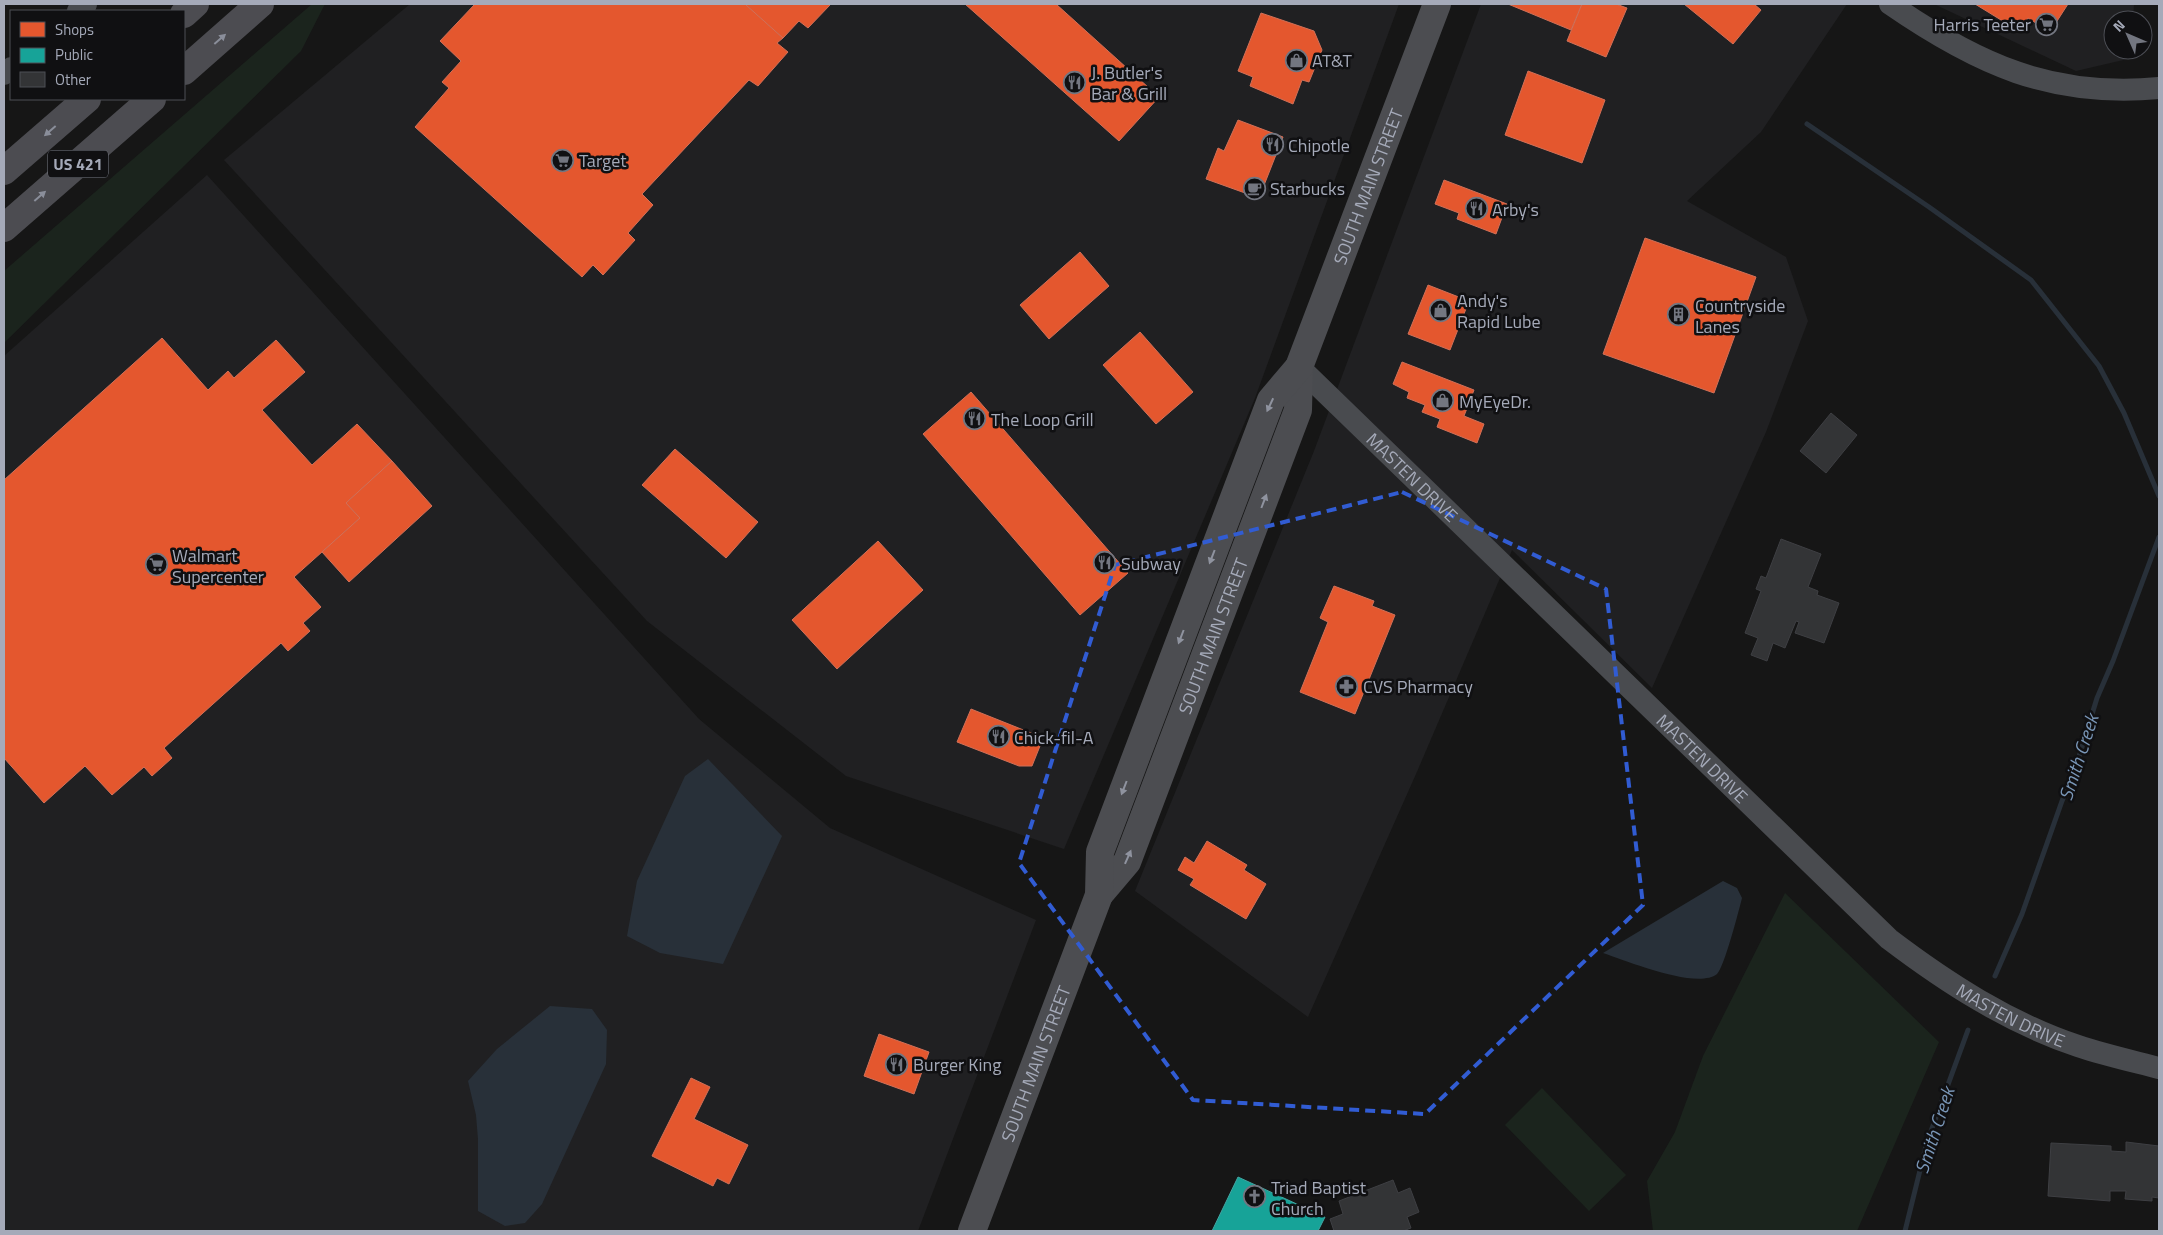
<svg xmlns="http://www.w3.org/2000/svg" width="2163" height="1235" font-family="'Titillium Web',sans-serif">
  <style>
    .built { fill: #202022 }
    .green { fill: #1b241d }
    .water { fill: #283039 }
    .shops { fill: #e4572e; stroke: #d17058 }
    .public { fill: #17a398; stroke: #42a5a2 }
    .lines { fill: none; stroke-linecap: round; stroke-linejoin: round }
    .stream { stroke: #283039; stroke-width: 5 }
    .building { fill: #333436; stroke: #3e3f43 }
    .minor { stroke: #494b4f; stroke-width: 22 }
    .major { stroke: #4c4d51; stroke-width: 28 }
    .highway { stroke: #4c4c51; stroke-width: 28 }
    .oneway { fill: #8a8e9a }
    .oneway2 { fill: #8f939f }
    .marked { fill: none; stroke: #315cd3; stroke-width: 4; stroke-dasharray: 10 6; stroke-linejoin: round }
    .labels { text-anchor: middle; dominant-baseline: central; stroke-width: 5; stroke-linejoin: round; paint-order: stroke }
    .shield { fill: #101012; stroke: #787c87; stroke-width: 1 }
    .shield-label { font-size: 16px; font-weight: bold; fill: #a5aab9 }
    .poi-label { font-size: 18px; fill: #a5aab9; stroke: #101012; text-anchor: start }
    .street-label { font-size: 18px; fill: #a5aab9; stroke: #101012 }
    .water-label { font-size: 19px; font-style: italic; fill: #7996b7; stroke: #101012 }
  </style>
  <rect width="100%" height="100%" fill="#161616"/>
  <g class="built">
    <path d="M410,4h989l-144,394 -191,451 -218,-73 -199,-155 -423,-461z"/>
    <path d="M1481,4h366l-86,128 -74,69 99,56 22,64 -42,111 -114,256 -140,-138 -96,224 -108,243 -173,-126 179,-440z"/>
    <path d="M1934,4h200l-1,16h-20v30h19v8l-56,13z"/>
    <path d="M207,175l492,544 131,109 206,92 -118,311h-914v-875z"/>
  </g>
  <g class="green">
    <path d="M312,4h13l-24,47 -297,292v-72z"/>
    <path d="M1785,893l154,149 -82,189h-204l-6,-50 28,-49 28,-76z"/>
    <path d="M1542,1088l84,87 -37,36 -84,-86z"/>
  </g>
  <g class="water">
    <path d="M708,759l74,77 -59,128 -63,-11 -33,-17 10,-55 48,-105z"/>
    <path d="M1723,881l14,7 5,10c-3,12 -18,70 -25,76 -20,16 -90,-13 -114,-21z"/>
    <path d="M550,1006l42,3 15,21 -1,34 -64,140 -17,19 -20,3 -27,-15v-72l-2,-24 -8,-34 29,-32z"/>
  </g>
  <g class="shops">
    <path d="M475,4h270l38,34 -6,5 11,9 -30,34 -9,-6 -107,114 11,11 -25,28 7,7 -32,35 -10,-10 -11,12 -167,-150 34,-39 -7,-6 19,-21 -21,-20z"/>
    <path d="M745,4h84l1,1 -22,23 -9,-7 -16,17z"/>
    <path d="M965,4h91l103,93 -40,44z"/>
    <path d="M1508,4h74l-11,26z"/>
    <path d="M1582,4h34l11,4 -21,49 -39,-16z"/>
    <path d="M1684,4h70l7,6 -28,34z"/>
    <path d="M1975,4h93l-18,28 -22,-14 -9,13z"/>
    <path d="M1261,13l53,18 8,19 -13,32 -7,-2 -9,24 -43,-18 3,-9 -15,-6z"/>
    <path d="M1528,71l77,29 -23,63 -77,-28z"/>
    <path d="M1238,120l45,17 -24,61 -53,-19 12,-31 6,3z"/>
    <path d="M1444,180l63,24 -11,30 -39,-15 2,-6 -24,-9z"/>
    <path d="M1645,238l111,39 -42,116 -111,-39z"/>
    <path d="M1080,252l29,34 -60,53 -29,-34z"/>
    <path d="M1428,285l41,16 -19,49 -42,-16z"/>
    <path d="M1140,332l53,60 -37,32 -53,-59z"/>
    <path d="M162,338l46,52 20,-19 6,7 42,-38 29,32 -43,38 50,55 45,-41 35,37 -46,42 14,15 -66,59 27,30 -18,16 7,8 -22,20 -7,-8 -117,105 8,10 -20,18 -8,-9 -32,28 -27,-29 -41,37 -40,-45v-278z"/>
    <path d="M1402,362l72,28 -10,26 20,8 -7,19 -40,-16 3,-8 -18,-7 3,-7 -18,-7 2,-6 -16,-8z"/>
    <path d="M971,392l157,181 -48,42 -157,-181z"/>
    <path d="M675,449l83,73 -32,36 -84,-73z"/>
    <path d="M392,461l40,45 -83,76 -27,-30 38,-34 -14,-15z"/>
    <path d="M878,541l45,49 -86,79 -45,-49z"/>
    <path d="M1334,586l40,15 -2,5 23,9 -40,99 -55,-22 28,-70 -8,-4z"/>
    <path d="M971,709l60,24 11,8 -10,25h-13l-62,-24z"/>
    <path d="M1207,841l40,24 -3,5 22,14 -20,35 -56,-34 4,-6 -16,-9 7,-13 9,6z"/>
    <path d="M879,1034l50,18 -15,42 -50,-18z"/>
    <path d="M691,1078l19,9 -16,32 54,26 -19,39 -12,-6 -4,8 -61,-30z"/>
  </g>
  <path class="public" d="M1238,1177l87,40 -7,14h-106z"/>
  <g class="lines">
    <g class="stream">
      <path d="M1807,124l122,83 102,73 68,86 25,47 35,83"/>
      <path d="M1995,976l27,-62 40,-113 12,-28 23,-75 16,-37 46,-124"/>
      <path d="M1905,1231l22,-89 41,-112"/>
    </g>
  </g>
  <g class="building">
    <path d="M1831,413l26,22 -31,38 -26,-22z"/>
    <path d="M1781,539l40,15 -13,33 10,4 -1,4 22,8 -15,40 -29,-10 4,-11 -3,-1 -11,27 -12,-5 -6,18 -16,-6 7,-17 -13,-5 16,-42 -5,-2 5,-13 5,2z"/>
    <path d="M2126,1142l33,4v52l-7,-1v4l-27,-2 1,-8h-16v10l-62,-5 3,-53 60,3v5l15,1z"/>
    <path d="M1393,1180l5,13 12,-5 9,24 -12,5 4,11 -8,3h-69l-4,-12 13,-5 -4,-13z"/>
  </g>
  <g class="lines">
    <g class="minor">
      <path d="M1890,4c87,60 161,94 269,84"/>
      <path d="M78,11l8,-7"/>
      <path d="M4,74l7,-6"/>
      <path id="s1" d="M1299,367l590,572c58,44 120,84 189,107 27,9 54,15 81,22"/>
    </g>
    <g class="major">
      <path id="s2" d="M1099,895l28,-33 171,-452 1,-43"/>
      <path id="s3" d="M972,1231l127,-336 1,-43 171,-452 28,-33 138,-363"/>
    </g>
    <g class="highway">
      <path d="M184,14l11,-10"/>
      <path d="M184,71l76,-67"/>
      <path d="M4,171l83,-72"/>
      <path d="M4,228l148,-129"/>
    </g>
  </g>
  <defs><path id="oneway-solid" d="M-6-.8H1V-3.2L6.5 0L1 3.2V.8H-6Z" transform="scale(1.25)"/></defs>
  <g class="oneway">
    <use href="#oneway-solid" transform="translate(220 39) rotate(-41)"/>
    <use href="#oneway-solid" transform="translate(50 131) rotate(139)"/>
    <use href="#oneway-solid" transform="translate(40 196) rotate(-41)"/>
  </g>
  <g class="oneway2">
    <use href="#oneway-solid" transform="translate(1270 405) rotate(115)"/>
    <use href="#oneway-solid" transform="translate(1264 501) rotate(-69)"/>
    <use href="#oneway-solid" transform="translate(1212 557) rotate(111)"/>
    <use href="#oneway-solid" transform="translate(1181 637) rotate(111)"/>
    <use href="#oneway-solid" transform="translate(1124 788) rotate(111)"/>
    <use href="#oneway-solid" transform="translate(1128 857) rotate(-66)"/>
  </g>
  <path class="marked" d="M1402,492l204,97 37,316 -218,209 -232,-14 -174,-237 96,-298z"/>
  <defs>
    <symbol id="supermarket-ring" viewBox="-11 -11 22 22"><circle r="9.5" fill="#101012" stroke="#737680" stroke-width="1.5"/><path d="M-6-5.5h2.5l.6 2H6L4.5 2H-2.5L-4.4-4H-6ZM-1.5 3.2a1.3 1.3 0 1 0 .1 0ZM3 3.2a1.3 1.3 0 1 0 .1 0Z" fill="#737680"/></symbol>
    <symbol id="shop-ring" viewBox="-11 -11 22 22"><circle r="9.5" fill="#101012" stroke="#737680" stroke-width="1.5"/><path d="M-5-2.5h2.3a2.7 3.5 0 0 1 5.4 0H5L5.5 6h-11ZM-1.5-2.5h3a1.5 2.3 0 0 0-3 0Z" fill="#737680"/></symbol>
    <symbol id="restaurant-ring" viewBox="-11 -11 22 22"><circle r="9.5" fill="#101012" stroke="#737680" stroke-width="1.5"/><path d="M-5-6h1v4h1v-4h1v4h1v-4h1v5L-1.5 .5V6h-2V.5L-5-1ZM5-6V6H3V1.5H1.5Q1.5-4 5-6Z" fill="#737680"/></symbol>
    <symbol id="cafe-ring" viewBox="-11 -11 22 22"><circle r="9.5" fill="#101012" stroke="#737680" stroke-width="1.5"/><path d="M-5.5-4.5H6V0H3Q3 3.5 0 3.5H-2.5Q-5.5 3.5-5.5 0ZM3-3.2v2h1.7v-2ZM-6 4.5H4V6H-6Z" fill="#737680"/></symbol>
    <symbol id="building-ring" viewBox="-11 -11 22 22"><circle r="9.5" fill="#101012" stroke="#737680" stroke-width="1.5"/><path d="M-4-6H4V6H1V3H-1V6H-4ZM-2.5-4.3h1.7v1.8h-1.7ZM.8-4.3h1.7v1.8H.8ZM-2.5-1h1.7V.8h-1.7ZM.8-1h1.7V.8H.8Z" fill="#737680"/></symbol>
    <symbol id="pharmacy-ring" viewBox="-11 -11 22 22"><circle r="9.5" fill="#101012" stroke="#737680" stroke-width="1.5"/><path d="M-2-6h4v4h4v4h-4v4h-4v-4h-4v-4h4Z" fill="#737680"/></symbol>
    <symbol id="church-ring" viewBox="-11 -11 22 22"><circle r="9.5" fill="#101012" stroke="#737680" stroke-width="1.5"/><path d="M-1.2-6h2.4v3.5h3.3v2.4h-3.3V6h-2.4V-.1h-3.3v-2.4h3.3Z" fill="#737680"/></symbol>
  </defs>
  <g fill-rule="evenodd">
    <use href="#supermarket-ring" x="2034" y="12" width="25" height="25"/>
    <use href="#shop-ring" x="1284" y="48" width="25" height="25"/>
    <use href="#restaurant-ring" x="1062" y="70" width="25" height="25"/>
    <use href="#restaurant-ring" x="1260" y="132" width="25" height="25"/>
    <use href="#supermarket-ring" x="550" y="148" width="25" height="25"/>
    <use href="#cafe-ring" x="1242" y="176" width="25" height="25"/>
    <use href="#restaurant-ring" x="1464" y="196" width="25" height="25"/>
    <use href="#shop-ring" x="1428" y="298" width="25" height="25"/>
    <use href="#building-ring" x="1666" y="302" width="25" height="25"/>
    <use href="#shop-ring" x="1430" y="388" width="25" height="25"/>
    <use href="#restaurant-ring" x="962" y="406" width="25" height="25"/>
    <use href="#restaurant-ring" x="1092" y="550" width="25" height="25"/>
    <use href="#supermarket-ring" x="144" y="552" width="25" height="25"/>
    <use href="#pharmacy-ring" x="1334" y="674" width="25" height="25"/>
    <use href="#restaurant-ring" x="986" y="724" width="25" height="25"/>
    <use href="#restaurant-ring" x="884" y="1052" width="25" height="25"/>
    <use href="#church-ring" x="1242" y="1184" width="25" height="25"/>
  </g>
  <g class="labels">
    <rect class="shield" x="48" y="150.5" width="60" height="27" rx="4"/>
    <g class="shield-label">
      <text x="78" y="164">US 421</text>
    </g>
    <g class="poi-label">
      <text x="2031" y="24" text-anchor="end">Harris Teeter</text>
      <text x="1312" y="60">AT&amp;T</text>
      <text x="1091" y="72">J. Butler's<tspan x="1091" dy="21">Bar &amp; Grill</tspan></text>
      <text x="1288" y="145">Chipotle</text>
      <text x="579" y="160">Target</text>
      <text x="1270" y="188">Starbucks</text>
      <text x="1492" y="209">Arby's</text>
      <text x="1457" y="300">Andy's<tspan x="1457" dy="21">Rapid Lube</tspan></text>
      <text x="1695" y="305">Countryside<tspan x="1695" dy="21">Lanes</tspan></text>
      <text x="1459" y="401">MyEyeDr.</text>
      <text x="991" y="419">The Loop Grill</text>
      <text x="172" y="555">Walmart<tspan x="172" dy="21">Supercenter</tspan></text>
      <text x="1121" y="563">Subway</text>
      <text x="1363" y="686">CVS Pharmacy</text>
      <text x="1014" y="737">Chick-fil-A</text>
      <text x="913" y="1064">Burger King</text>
      <text x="1271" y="1187">Triad Baptist<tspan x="1271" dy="21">Church</tspan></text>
    </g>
    <g class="street-label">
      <text stroke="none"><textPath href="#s3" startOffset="1122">SOUTH MAIN STREET</textPath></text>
      <text stroke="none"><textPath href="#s1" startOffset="158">MASTEN DRIVE</textPath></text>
      <text stroke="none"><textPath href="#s2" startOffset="285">SOUTH MAIN STREET</textPath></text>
      <text stroke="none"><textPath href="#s1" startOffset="562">MASTEN DRIVE</textPath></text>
      <text stroke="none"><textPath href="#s1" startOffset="966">MASTEN DRIVE</textPath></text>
      <text stroke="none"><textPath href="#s3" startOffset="179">SOUTH MAIN STREET</textPath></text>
    </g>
    <g class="water-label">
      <text transform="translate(2078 757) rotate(-72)">Smith Creek</text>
      <text transform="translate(1934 1130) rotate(-72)">Smith Creek</text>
    </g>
  </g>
  <rect width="2163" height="1235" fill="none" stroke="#a5aab9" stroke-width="10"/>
  <rect x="10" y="10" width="175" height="90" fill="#101012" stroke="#4c4e55"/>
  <rect x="20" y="22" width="25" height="15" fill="#e4572e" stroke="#4c4e55"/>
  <text x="55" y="35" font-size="15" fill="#a5aab9">Shops</text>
  <rect x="20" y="48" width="25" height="15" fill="#17a398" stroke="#4c4e55"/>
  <text x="55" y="60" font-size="15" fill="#a5aab9">Public</text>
  <rect x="20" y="72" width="25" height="15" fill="#333436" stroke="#4c4e55"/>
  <text x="55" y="85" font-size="15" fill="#a5aab9">Other</text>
  <g transform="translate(2128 35) rotate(315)"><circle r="24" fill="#101012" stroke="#4c4e55"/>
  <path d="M0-4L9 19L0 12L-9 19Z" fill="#737680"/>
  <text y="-8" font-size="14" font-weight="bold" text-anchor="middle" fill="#a5aab9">N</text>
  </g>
</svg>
